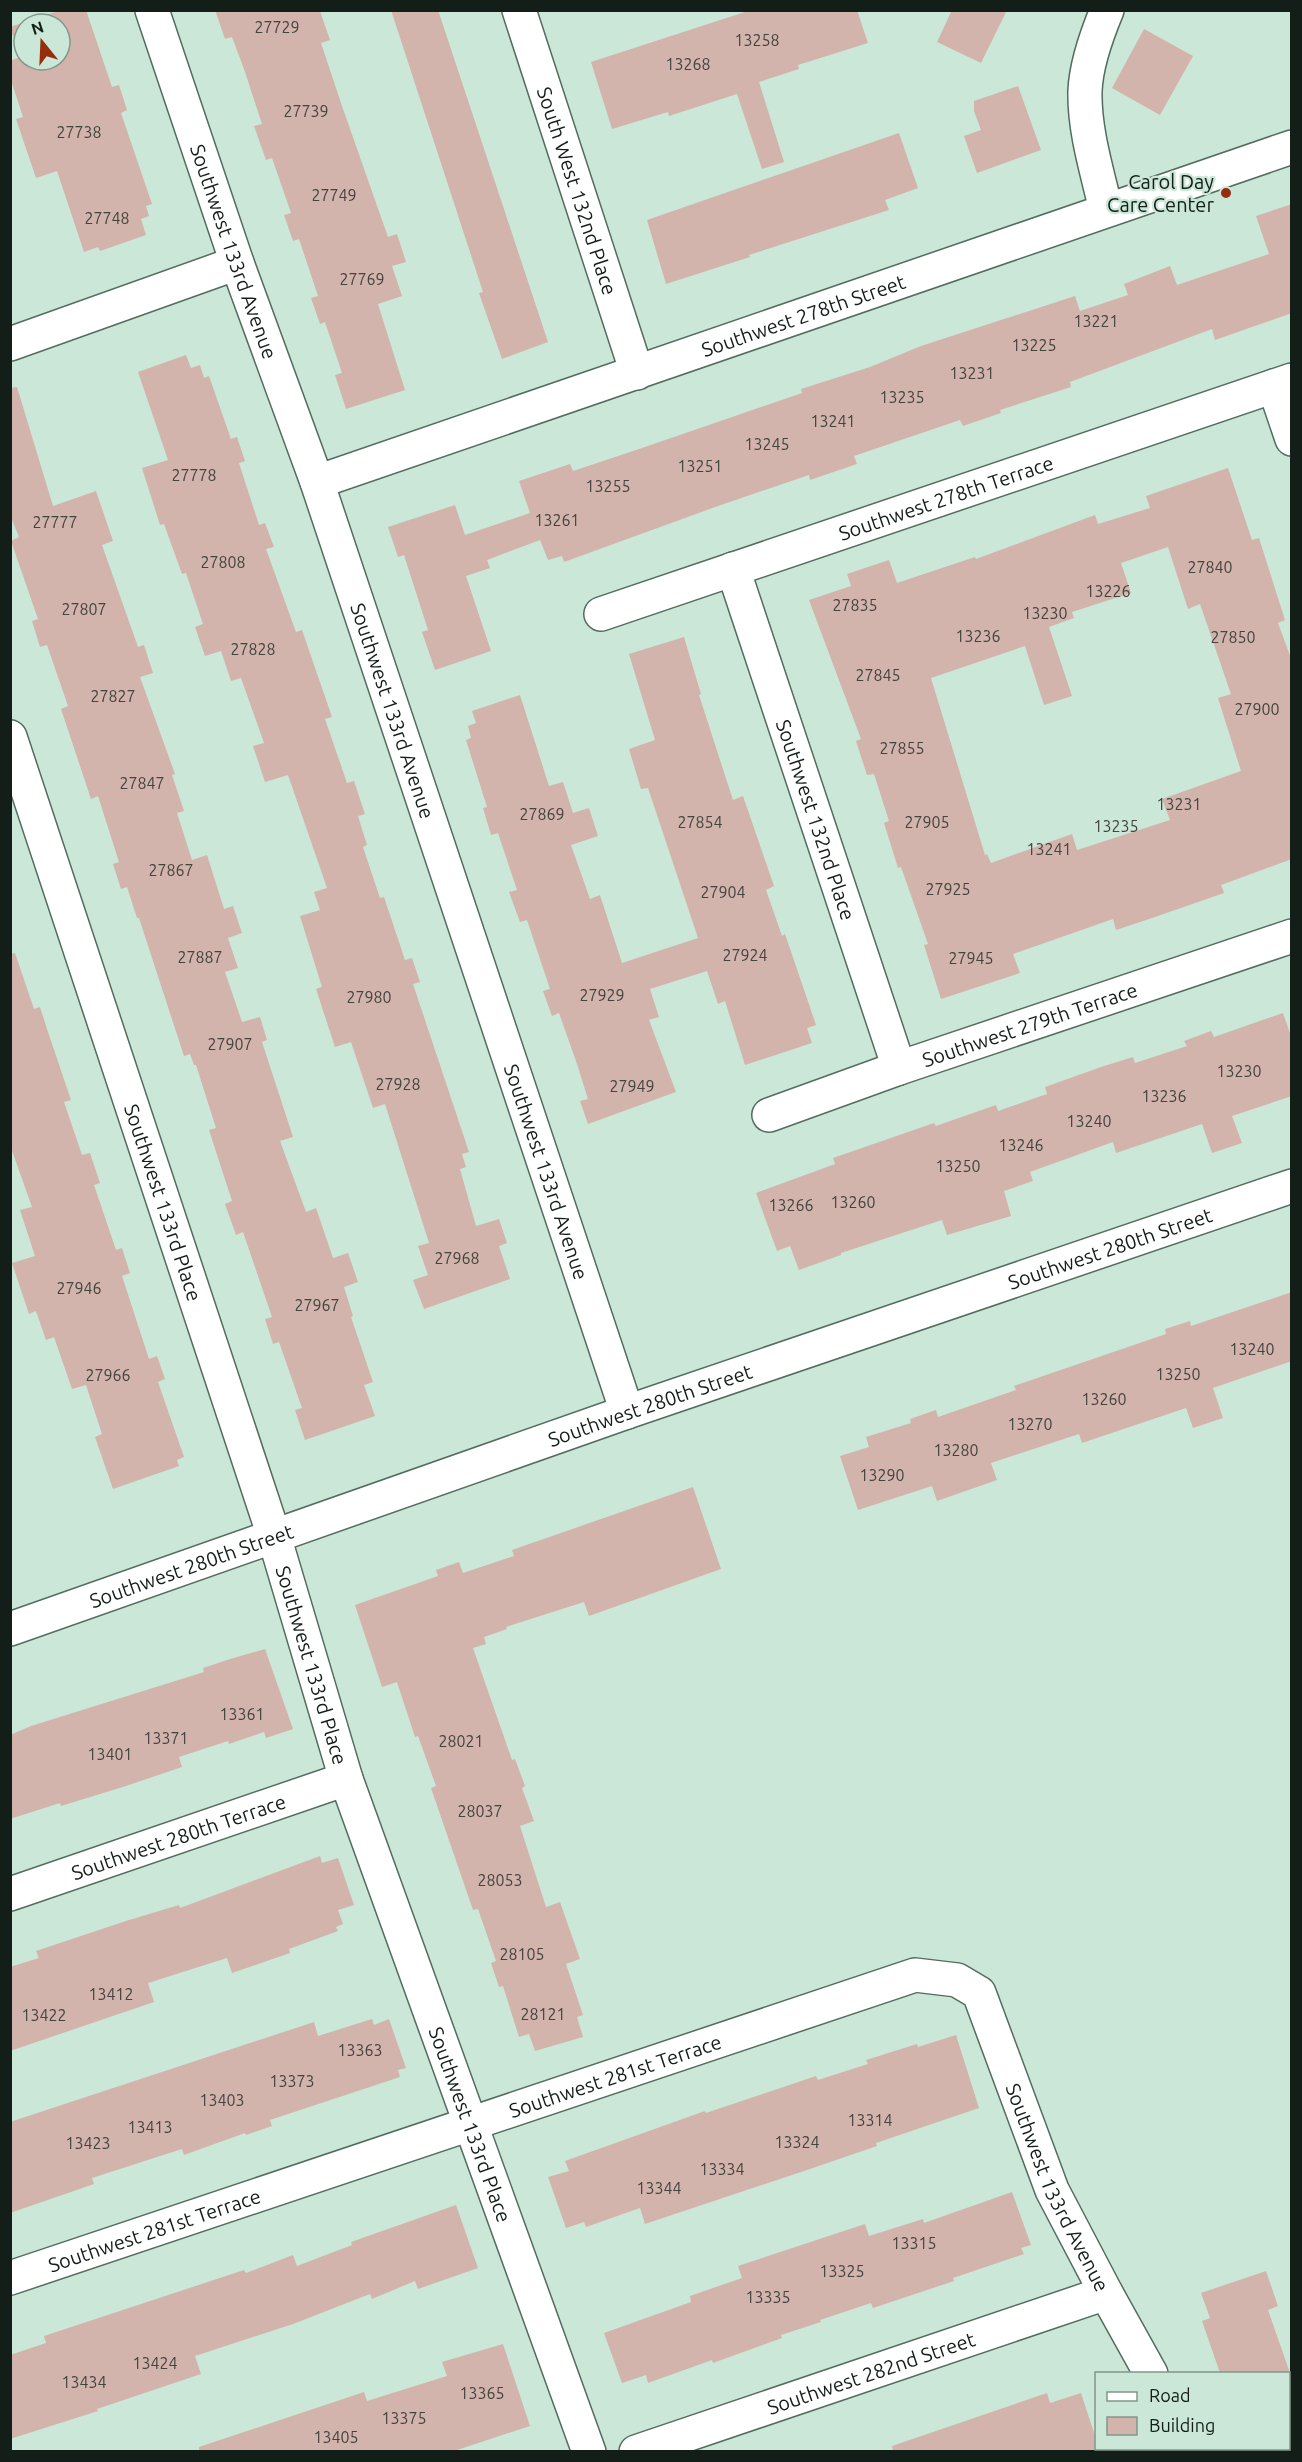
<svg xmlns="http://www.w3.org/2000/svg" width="1302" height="2462" font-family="Ubuntu,sans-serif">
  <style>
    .building { fill: #d2b4ac; fill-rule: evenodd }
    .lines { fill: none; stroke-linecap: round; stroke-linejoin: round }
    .minor-casing { stroke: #536c5f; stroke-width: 36 }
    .minor { stroke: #fff; stroke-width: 33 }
    .poi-dot { fill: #952d0e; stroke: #cbe7d7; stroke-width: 2 }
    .labels { text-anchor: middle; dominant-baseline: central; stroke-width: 4.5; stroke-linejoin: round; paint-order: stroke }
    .number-label { font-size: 16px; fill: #44443e }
    .poi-label { font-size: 20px; fill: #141e19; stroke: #cbe7d7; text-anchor: end }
    .street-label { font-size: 20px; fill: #141e19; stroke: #cbe7d7 }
  </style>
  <rect width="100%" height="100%" fill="#cbe7d7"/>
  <g class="building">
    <path d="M61,10h25l26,77 7,-2 8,25 -6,3 31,91 -6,2 3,10 -8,3 5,16 -46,16 -2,-4 -14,5 -27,-81 -21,7 -20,-59 7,-2 -13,-40v-16l10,-4 -10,-30zM24,24h36v36h-36z"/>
    <path d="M215,10l105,1 10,29 -9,3 21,63 46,131 9,-3 9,28 -14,4 10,30 -24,8 27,86 -59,19 -11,-34 7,-2 -17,-51 -5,2 -9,-26 7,-2 -19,-57 -6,2 -9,-26 7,-2 -19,-55 -6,2 -12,-34 8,-2 -18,-55 -12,-32 -7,2z"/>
    <path d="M391,10h47l110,332 -46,17 -23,-66 4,-1z"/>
    <path d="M751,10h106l11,33 -70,22 1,4 -40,13 25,80 -22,7 -25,-75 -68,22 -1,-4 -56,17 -21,-67z"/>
    <path d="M952,10h55l-26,53 -44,-21z"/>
    <path d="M1144,29l49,27 -33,59 -48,-27z"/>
    <path d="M1018,86l23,64 -64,23 -13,-37 17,-6 -7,-19v-10z"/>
    <path d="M899,133l19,55 -33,12 4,10 -140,45 1,2 -84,27 -19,-64z"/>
    <path d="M1292,204v109l-77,27 -3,-11 -142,53 1,5 -71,23 1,3 -38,13 -3,-6 -106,36 3,8 -47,16 -1,-5 -91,31 -154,56 -2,-6 -14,4 -8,-20 -53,20 3,8 -24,8 25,75 -56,19 -13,-38 6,-2 -24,-75 -6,2 -10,-30 67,-22 10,30 65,-22 -11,-32 51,-17 3,7 72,-24 157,-54 -1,-4 69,-22 51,-21 154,-50 5,15 48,-16 -4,-11 46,-18 7,19 92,-31 -13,-38z"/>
    <path d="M186,355l5,13 9,-3 4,13 5,-2 22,63 6,-2 8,24 -6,2 20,62 6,-2 9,24 -8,2 30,83 6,-2 30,87 -7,2 22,64 7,-2 11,33 -7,2 9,29 -4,2 17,51 4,-1 21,63 7,-2 8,24 -7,2 56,168 -7,2 4,13 -6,2 16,57 23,-7 8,24 -8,3 11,33 -86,30 -11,-29 15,-5 -10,-29 11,-3 -44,-139 -12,4 -22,-66 -16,5 -19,-58 6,-2 -22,-71 20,-6 -6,-18 13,-4 -39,-113 -23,7 -12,-36 11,-3 -23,-65 -10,3 -10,-30 -16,5 -10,-29 8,-3 -17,-51 -4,1 -18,-50 -4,1 -18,-57 26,-8 -30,-88z"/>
    <path d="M17,387l36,119 43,-15 17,50 -11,4 36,102 6,-2 9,28 -13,4 35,97 -3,1 12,36 -7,2 15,47 15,-5 17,54 9,-3 9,27 -14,5 10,30 -13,4 17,50 18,-5 7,23 -5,2 31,95 -13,4 26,71 10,-4 17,50 15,-5 10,29 -14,5 9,29 -2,1 22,65 -9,3 11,31 -70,24 -10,-30 7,-2 -23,-66 -6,2 -8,-25 7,-2 -29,-85 -7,3 -11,-31 7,-3 -23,-71 7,-2 -20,-63h-2l-4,-11 -6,2 -45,-138h-2l-10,-31 -6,2 -8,-25 6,-2 -21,-66 -7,3 -30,-90 7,-3 -21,-61 -7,2 -8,-26 6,-2 -27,-78 8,-4 -9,-22v-127z"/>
    <path d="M1228,468l24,72 7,-2 26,82 -7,3 14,38v198l-71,26 3,8 -72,25 -36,12 -3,-11 -100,35 7,19 -79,26 -17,-54 4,-1 -27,-77 -3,1 -14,-45 5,-2 -15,-47 -7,1 -11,-34 5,-2 -52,-139 42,-14 -4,-12 42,-14 8,23 78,-26 1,2 119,-44 3,9 52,-16 -4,-12zM1168,547l20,62 12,-5 31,90 -13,4 23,73 -79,28 8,21 -93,30 -5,-16 -81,29 -4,-9 -2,1 -54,-177 94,-32 19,59 28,-9 -23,-69 25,-9 -2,-6 59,-19 -10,-30z"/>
    <path d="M684,637l17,57 -2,1 34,105 10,-4 31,90 -8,4 16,46 3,-2 31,91 -9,3 5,15 -67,22 -20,-64 -7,3 -11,-33 -57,18 9,28 -10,3 27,72 -88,32 -8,-23 8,-2 -11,-35 -18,-51 -7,3 -9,-25 7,-2 -23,-69 -7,2 -11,-30 8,-2 -19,-57 -7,2 -8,-27 4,-1 -21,-67 5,-2 -3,-12 8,-3 -4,-12 48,-16 29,91 14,-4 10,31 16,-5 9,28 -27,9 19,54 10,-4 22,68 76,-25 -50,-150 -7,1 -12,-40 26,-9 -26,-86z"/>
    <path d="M15,953l19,56 6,-2 8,25 23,68 -7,2 18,53 8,-2 10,30 -6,2 22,65 6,-2 8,25 -8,3 27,83 8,-3 8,23 -7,3 26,75 -7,3 2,6 -66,23 -18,-52 7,-3 -16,-49 -14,4 -18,-52 -8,3 -10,-29 -7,3 -17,-51 23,-7 -15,-46 12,-3 -22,-62v-191z"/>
    <path d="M1283,1013l9,26v57l-60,20 10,27 -30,10 -10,-29 -86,29 -3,-11 -83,30 3,9 -29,10 7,25 -64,19 -5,-15 -101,33v2l-42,15 -9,-24 -13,5 -21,-58 79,-29 -2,-6 101,-35 2,3 60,-21 2,6 49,-17 -2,-7 56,-20 32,-10 2,6 52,-17 -3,-5 27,-10 3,6z"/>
    <path d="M1292,1292v69l-79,27 10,30 -30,10 -7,-20 -104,35 -3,-9 -88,29 6,17 -60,21 -5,-15 -74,24 -18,-54 29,-9 -3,-10 45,-14 -1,-4 26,-9 2,7 78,-27 -2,-4 152,-52 -1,-5 25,-8 1,5z"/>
    <path d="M693,1487l28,82 -132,47 -5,-14 -78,25 1,2 -23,8 2,7 -13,4 39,112 3,-1 10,27 -3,2 12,33 -14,5 26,81 14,-5 20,57 -14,5 17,51 -6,2 6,20 -48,14 -6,-17 -10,3 -16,-51 -4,1 -8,-24 5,-2 -18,-52 -5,1 -42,-122 5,-2 -18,-50 -3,1 -18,-55 -15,5 -27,-82 83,-29 -2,-6 23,-8 4,11 51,-17 -2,-6z"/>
    <path d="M265,1649l28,80 -27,9 -2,-6 -35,12 -1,-3 -49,16 3,10 -56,19 -65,20 -1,-3 -50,16v-84l21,-9 173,-54 -1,-4 24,-8z"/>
    <path d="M320,1856l2,7 16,-5 16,47 -16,5 5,14 -7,3 2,4 -49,18 1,4 -58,20 -5,-15 -79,25 6,19 -144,49v-84l29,-9 -3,-7 90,-30 53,-16 1,3z"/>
    <path d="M372,2019l2,6 15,-6 17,49 -8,2 2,7 -130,43 2,6 -26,9 -1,-2 -61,22 -2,-6 -90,29 2,6 -84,29v-91l304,-100 4,14z"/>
    <path d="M956,2035l23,73 -103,35 1,3 -70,24 -162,54 -5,-16 -54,19 -2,-5 -18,6 -18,-51 21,-6 -4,-10 140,-50 1,2 110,-37 2,4 50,-16 -2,-4 51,-16 1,3z"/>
    <path d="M1012,2192l19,53 -10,3 3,6 -71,24 1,3 -81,27 -2,-5 -51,17 1,2 -40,13 1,3 -69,25 -1,-3 -64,23 -2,-8 -24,8 -18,-50 87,-31 -1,-6 52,-18 -4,-12 127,-42 4,12 54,-17 1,4z"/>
    <path d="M456,2205l22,63 -60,21 -3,-8 -43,18 -2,-5 -77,30 -98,32 6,18 -104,35 1,2 -88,28v-84l36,-12 -2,-7 200,-66 2,3 47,-18 4,11 55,-21 -1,-3z"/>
    <path d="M1266,2271l12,35 -10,4 22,63h-70l-18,-52 8,-3 -9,-25z"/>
    <path d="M503,2344l27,82 -76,25h-255v-4l165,-55 3,9 80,-25 -5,-14z"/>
    <path d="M1047,2393l3,10 31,-10 15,46v9h4l1,3h-208l-1,-5z"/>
  </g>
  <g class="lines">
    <defs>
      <g id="minor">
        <path id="s1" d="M152,10l85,253 80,219 310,930"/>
        <path id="s2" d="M519,10l118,363"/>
        <path d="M1106,210c-9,-39 -22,-80 -21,-119 1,-26 12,-57 22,-81"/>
        <path d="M10,344l227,-81"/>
        <path d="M1274,386l18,53"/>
        <path id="s3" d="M317,482l975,-335"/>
        <path id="s4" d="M733,569l166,499"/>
        <path id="s5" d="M601,614l691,-234"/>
        <path id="s6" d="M10,737l264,799 72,243 243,673"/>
        <path id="s7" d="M769,1115l130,-47 393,-132"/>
        <path id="s8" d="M10,1629l617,-217 665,-226"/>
        <path id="s9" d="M10,1894l336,-115"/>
        <path id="s10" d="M10,2278l905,-303 42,5 22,13 73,197 54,103 45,81"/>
        <path d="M1193,2448l2,4"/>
        <path id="s11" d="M636,2452l470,-159"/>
      </g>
    </defs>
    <use href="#minor" class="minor-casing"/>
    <use href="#minor" class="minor"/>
  </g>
  <circle class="poi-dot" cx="1226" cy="193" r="6"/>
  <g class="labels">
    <g class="number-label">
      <text x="277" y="27">27729</text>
      <text x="757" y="40">13258</text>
      <text x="688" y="64">13268</text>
      <text x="306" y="111">27739</text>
      <text x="79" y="132">27738</text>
      <text x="334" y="195">27749</text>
      <text x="107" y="218">27748</text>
      <text x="362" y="279">27769</text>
      <text x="1096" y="321">13221</text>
      <text x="1034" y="345">13225</text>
      <text x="972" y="373">13231</text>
      <text x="902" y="397">13235</text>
      <text x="833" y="421">13241</text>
      <text x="767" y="444">13245</text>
      <text x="700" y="466">13251</text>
      <text x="194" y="475">27778</text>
      <text x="608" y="486">13255</text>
      <text x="557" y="520">13261</text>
      <text x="55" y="522">27777</text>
      <text x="223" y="562">27808</text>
      <text x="1210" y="567">27840</text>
      <text x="1108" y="591">13226</text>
      <text x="855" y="605">27835</text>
      <text x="84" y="609">27807</text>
      <text x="1045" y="613">13230</text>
      <text x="978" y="636">13236</text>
      <text x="1233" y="637">27850</text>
      <text x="253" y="649">27828</text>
      <text x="878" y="675">27845</text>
      <text x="113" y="696">27827</text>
      <text x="1257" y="709">27900</text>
      <text x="902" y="748">27855</text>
      <text x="142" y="783">27847</text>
      <text x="1179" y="804">13231</text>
      <text x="542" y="814">27869</text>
      <text x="700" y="822">27854</text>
      <text x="927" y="822">27905</text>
      <text x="1116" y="826">13235</text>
      <text x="1049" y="849">13241</text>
      <text x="171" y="870">27867</text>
      <text x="948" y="889">27925</text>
      <text x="723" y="892">27904</text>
      <text x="745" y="955">27924</text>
      <text x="200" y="957">27887</text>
      <text x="971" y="958">27945</text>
      <text x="602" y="995">27929</text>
      <text x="369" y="997">27980</text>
      <text x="230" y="1044">27907</text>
      <text x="1239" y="1071">13230</text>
      <text x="398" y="1084">27928</text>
      <text x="632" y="1086">27949</text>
      <text x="1164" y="1096">13236</text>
      <text x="1089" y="1121">13240</text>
      <text x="1021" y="1145">13246</text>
      <text x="958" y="1166">13250</text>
      <text x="853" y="1202">13260</text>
      <text x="791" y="1205">13266</text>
      <text x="457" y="1258">27968</text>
      <text x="79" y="1288">27946</text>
      <text x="317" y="1305">27967</text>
      <text x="1252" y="1349">13240</text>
      <text x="1178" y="1374">13250</text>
      <text x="108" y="1375">27966</text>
      <text x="1104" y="1399">13260</text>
      <text x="1030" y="1424">13270</text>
      <text x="956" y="1450">13280</text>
      <text x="882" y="1475">13290</text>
      <text x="242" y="1714">13361</text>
      <text x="166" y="1738">13371</text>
      <text x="461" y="1741">28021</text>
      <text x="110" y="1754">13401</text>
      <text x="480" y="1811">28037</text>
      <text x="500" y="1880">28053</text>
      <text x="522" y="1954">28105</text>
      <text x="111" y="1994">13412</text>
      <text x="543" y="2014">28121</text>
      <text x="44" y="2015">13422</text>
      <text x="360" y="2050">13363</text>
      <text x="292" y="2081">13373</text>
      <text x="222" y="2100">13403</text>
      <text x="870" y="2120">13314</text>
      <text x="150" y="2127">13413</text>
      <text x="797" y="2142">13324</text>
      <text x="88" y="2143">13423</text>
      <text x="722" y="2169">13334</text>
      <text x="659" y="2188">13344</text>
      <text x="914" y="2243">13315</text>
      <text x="842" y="2271">13325</text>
      <text x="768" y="2297">13335</text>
      <text x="155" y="2363">13424</text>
      <text x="84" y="2382">13434</text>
      <text x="482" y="2393">13365</text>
      <text x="404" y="2418">13375</text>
      <text x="336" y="2437">13405</text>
    </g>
    <g class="poi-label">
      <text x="1214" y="181">Carol Day<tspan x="1214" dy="23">Care Center</tspan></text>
    </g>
    <g class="street-label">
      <text stroke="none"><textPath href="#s2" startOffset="190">South West 132nd Place</textPath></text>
      <text stroke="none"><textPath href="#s1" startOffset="255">Southwest 133rd Avenue</textPath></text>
      <text stroke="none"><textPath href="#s3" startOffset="514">Southwest 278th Street</textPath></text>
      <text stroke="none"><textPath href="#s5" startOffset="364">Southwest 278th Terrace</textPath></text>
      <text stroke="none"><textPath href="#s1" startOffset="741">Southwest 133rd Avenue</textPath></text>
      <text stroke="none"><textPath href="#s4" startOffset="264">Southwest 132nd Place</textPath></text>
      <text stroke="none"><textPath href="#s7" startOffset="276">Southwest 279th Terrace</textPath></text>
      <text stroke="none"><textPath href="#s1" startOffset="1227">Southwest 133rd Avenue</textPath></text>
      <text stroke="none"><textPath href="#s6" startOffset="490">Southwest 133rd Place</textPath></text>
      <text stroke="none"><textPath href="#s8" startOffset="1164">Southwest 280th Street</textPath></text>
      <text stroke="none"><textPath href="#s8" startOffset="678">Southwest 280th Street</textPath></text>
      <text stroke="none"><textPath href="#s8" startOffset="192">Southwest 280th Street</textPath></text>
      <text stroke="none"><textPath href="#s6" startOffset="976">Southwest 133rd Place</textPath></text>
      <text stroke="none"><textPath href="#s9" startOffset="178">Southwest 280th Terrace</textPath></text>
      <text stroke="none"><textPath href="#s10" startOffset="638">Southwest 281st Terrace</textPath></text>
      <text stroke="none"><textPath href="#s6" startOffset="1462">Southwest 133rd Place</textPath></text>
      <text stroke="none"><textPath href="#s10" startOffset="1232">Southwest 133rd Avenue</textPath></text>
      <text stroke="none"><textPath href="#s10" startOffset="152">Southwest 281st Terrace</textPath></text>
      <text stroke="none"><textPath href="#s11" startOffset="248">Southwest 282nd Street</textPath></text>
    </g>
  </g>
  <rect width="1302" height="2462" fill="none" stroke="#141e19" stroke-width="24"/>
  <rect x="1095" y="2372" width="195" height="78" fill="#cbe7d7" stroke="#82978b" stroke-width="1.5"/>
  <rect x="1107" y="2392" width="30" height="9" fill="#ffffff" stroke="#82978b" stroke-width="1.5"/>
  <text x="1149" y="2402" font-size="18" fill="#141e19">Road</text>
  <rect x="1107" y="2417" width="30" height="18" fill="#d2b4ac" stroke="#82978b" stroke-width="1.5"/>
  <text x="1149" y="2432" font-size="18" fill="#141e19">Building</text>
  <g transform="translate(42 42) rotate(342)"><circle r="28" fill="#cbe7d7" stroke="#82978b" stroke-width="1.5"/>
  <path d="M0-4.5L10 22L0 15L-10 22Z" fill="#952d0e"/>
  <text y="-9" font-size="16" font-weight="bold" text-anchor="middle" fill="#141e19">N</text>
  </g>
</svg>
